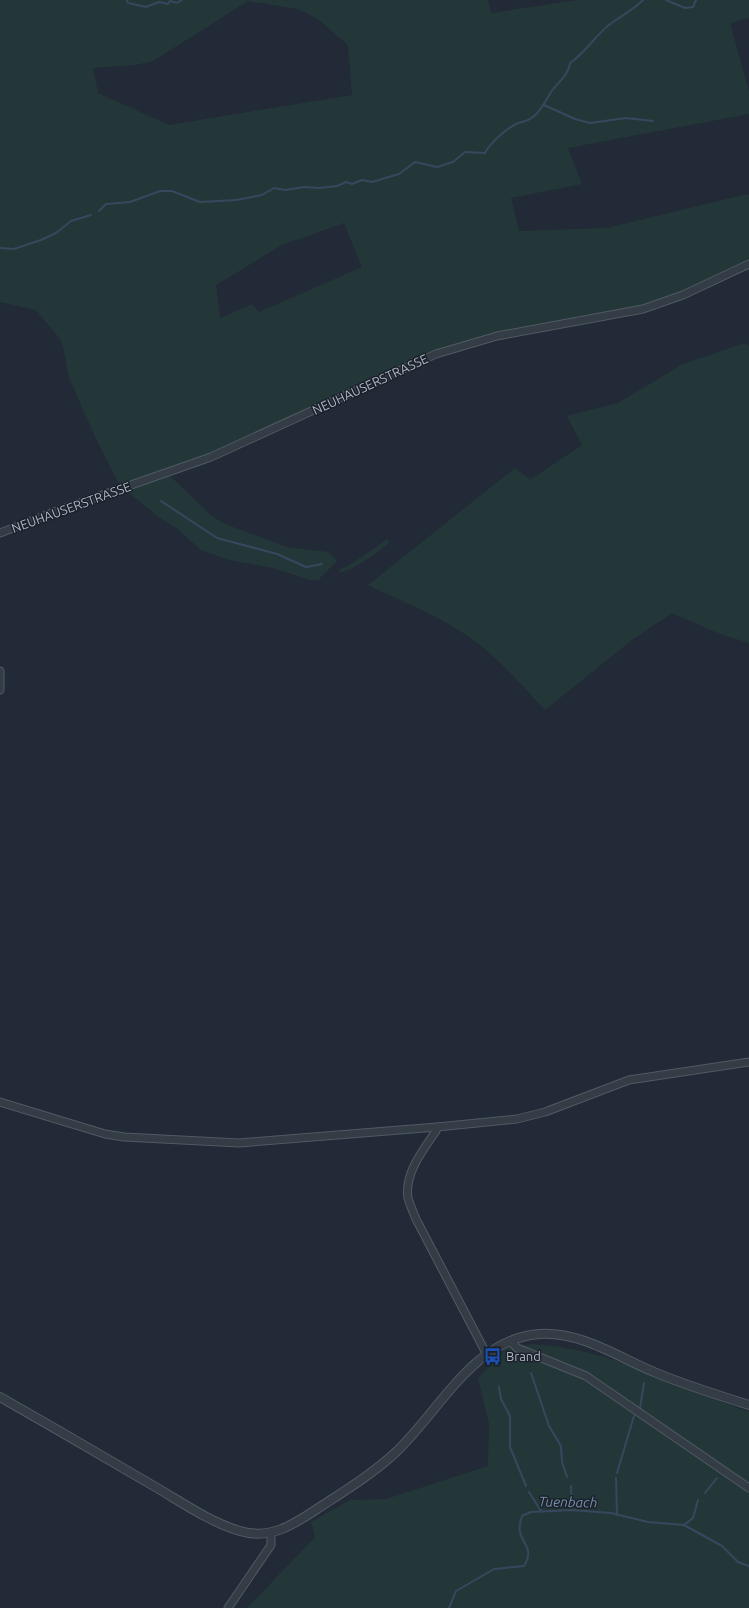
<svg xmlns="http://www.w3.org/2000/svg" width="749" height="1608" font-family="Ubuntu,sans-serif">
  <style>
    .green { fill: #243738; fill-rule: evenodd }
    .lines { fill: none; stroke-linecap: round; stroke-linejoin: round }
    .stream { stroke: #36485e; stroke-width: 2 }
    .minor-casing { stroke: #515a64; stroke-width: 9 }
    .tertiary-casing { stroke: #515a64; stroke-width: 10 }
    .minor { stroke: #343c46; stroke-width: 7 }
    .tertiary { stroke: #343c46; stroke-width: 8 }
    .labels { text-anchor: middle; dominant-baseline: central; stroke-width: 3; stroke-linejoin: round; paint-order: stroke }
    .street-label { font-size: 13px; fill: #aeb7c3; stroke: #1a212b }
    .poi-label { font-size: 13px; fill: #aeb7c3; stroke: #1a212b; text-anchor: start }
    .water-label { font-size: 14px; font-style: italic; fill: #778eaa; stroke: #1a212b }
  </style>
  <rect width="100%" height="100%" fill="#212a36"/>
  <g class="green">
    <path d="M0,0h488l3,13 86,-13h172v18l-19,5 19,68v23l-181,34 14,36 -71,14 8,33 88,-3 140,-34 2,1v77l-5,-5 -101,42 -146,27 -61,18 -268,120 44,42 13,8 62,23 41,5 5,4 4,5 -19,19h-8l-37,-12 -44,-8 -28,-10 -25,-22 -16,-10 -37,-30 -6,-8 -20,-39 -28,-63 -6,-31 -3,-8 -24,-29 -36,-8zM248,1l50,8 20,10 30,26 4,50 -183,30 -71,-32 -5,-25 42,-3 18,-4zM344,223l18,44 -103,45 -7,-8 -32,14 -4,-33 66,-40z"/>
    <path d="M744,343l5,3v297l-29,-9 -48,-21 -40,27 -87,70c-21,-22 -46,-52 -72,-70 -31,-23 -70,-38 -105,-55l147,-117 15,12 52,-35 -15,-29 51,-13 63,-38z"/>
    <path d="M388,539l1,4c-15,11 -31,25 -50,30l1,-4 8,-3z"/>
    <path d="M532,1344c77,4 146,43 217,68v196h-502l68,-71 -4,-15 39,-22 36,-1 102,-33 1,-42 -11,-46 28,-30z"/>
  </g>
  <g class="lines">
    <g class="stream">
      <path d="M127,0l1,3 18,4 13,-5 9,2 2,-3 7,2 5,-3"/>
      <path d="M666,0l19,8 8,-1 3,-7"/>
      <path d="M544,105l31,14 15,4 36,-5 27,3"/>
      <path d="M99,211l7,-7 24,-2 30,-11h12l28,11 36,-2 26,-5 12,-7 11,2 19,-3 15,1 18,-2 9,-4 6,2 10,-4 10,2 27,-8 16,-12 22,5 16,-5 12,-10 20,1c5,-10 21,-24 31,-29 6,-3 11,-2 17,-7 10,-8 13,-19 21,-29 7,-8 15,-15 16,-25 17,-11 26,-30 43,-41 10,-7 21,-13 30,-22"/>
      <path d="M0,248l14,1 27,-9 15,-7 15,-12 20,-6"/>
      <path d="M161,501l56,37 60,16 29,13 16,-3"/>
      <path d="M531,1373l18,53 12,20 1,16 5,15"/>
      <path d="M499,1387l2,12 9,17v31l16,39"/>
      <path d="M640,1408l4,-25"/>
      <path d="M617,1473l17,-57"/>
      <path d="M616,1478l1,37"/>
      <path d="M571,1486l1,24"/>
      <path d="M529,1492l12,19"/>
      <path d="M705,1493l12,-15"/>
      <path d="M684,1525l9,-7 5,-18"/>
      <path d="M449,1608l7,-17 38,-22 30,-3c14,-23 -12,-23 -2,-50l9,-4 41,-2 39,3 37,9 36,3 38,21 16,16 11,4"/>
    </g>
    <defs>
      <g id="minor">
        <path d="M0,533l54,-21 157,-55 225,-103 61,-18 146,-27 40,-14 66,-31"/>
        <path d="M0,671v19"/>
        <path d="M0,1102l105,32 19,3 115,6 198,-16 80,-8 28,-7 84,-32 120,-18"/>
        <path d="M437,1127l-1,4c-13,19 -32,43 -28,67 2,7 5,14 8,21l70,134"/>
        <path d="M510,1341l7,7 69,28 163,112"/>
        <path d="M228,1608l43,-63v-12"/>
      </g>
      <path id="tertiary" d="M0,1397c51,29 101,58 152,88 28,16 57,37 88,46 30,9 53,-6 77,-22 26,-17 54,-34 78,-56 44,-41 78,-114 144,-119 41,-3 79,23 115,38 31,13 63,23 95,33"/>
    </defs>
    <use href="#minor" class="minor-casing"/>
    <use href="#tertiary" class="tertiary-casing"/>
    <use href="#minor" class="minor"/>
    <use href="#tertiary" class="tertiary"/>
  </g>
  <defs>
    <symbol id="bus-bare" viewBox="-9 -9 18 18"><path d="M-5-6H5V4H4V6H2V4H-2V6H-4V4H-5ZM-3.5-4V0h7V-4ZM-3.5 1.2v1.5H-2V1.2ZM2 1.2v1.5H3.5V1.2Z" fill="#1a4fb4" stroke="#1a212b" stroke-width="2.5" paint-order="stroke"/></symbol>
  </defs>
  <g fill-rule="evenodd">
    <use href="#bus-bare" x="480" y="1344" width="25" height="25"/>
  </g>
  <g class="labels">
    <g class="street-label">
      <text transform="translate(370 384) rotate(-25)">NEUHAUSERSTRASSE</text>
      <text transform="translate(71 507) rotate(-20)">NEUHAUSERSTRASSE</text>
    </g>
    <g class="poi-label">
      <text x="506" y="1356">Brand</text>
    </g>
    <g class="water-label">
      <text transform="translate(568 1502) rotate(1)">Tuenbach</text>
    </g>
  </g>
</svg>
